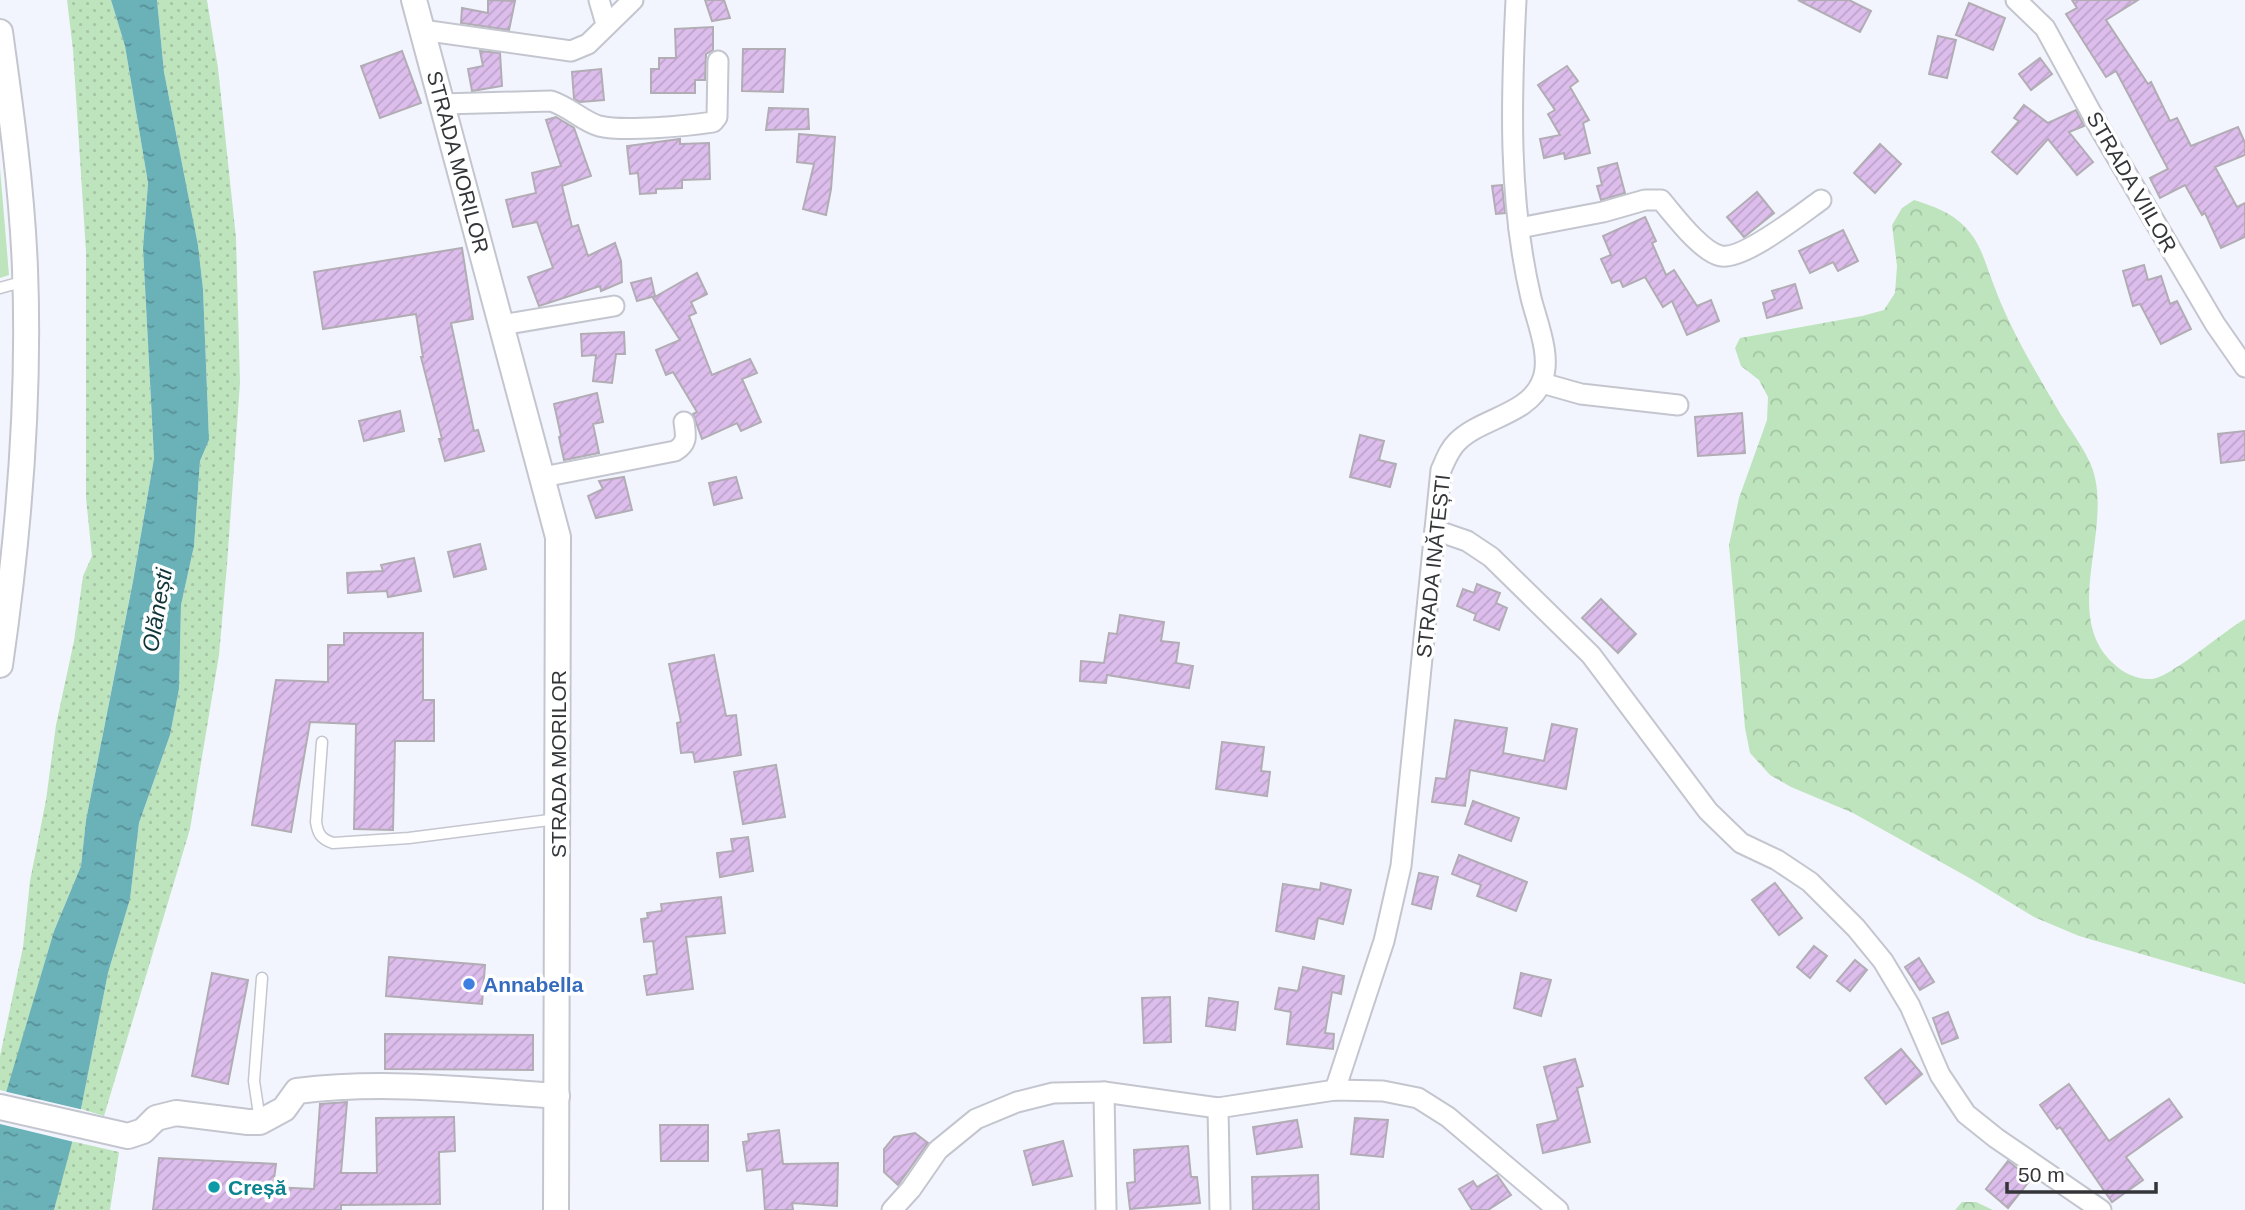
<svg xmlns="http://www.w3.org/2000/svg" width="2245" height="1210" font-family="Helvetica,sans-serif">
  <style>
    .grass { fill: url(#grass-dots) }
    .forest { fill: url(#forest-crowns) }
    .green { fill: #bee4bd }
    .water { fill: url(#water-ripples) }
    .pier { fill: #f3f5fe }
    .building { fill: url(#building-hatch); stroke: #b2adb4; stroke-width: 2 }
    .lines { fill: none; stroke-linecap: round; stroke-linejoin: round }
    .service-casing { stroke: #c4c6cf; stroke-width: 13 }
    .minor-casing { stroke: #c4c6cf; stroke-width: 23 }
    .tertiary-casing { stroke: #c4c6cf; stroke-width: 28 }
    .service { stroke: #fff; stroke-width: 10 }
    .minor { stroke: #fff; stroke-width: 19 }
    .tertiary { stroke: #fff; stroke-width: 24 }
    .shop-dot { fill: #3f7fe0; stroke: #fff; stroke-width: 2.5 }
    .culture-dot { fill: #0f9aa8; stroke: #fff; stroke-width: 2.5 }
    .labels { text-anchor: middle; dominant-baseline: central; stroke-width: 7; stroke-linejoin: round; paint-order: stroke }
    .street-label { font-size: 21px; fill: #343538; stroke: #fff }
    .shop-label { font-size: 21px; font-weight: bold; fill: #366cbe; stroke: #fff; text-anchor: start }
    .culture-label { font-size: 21px; font-weight: bold; fill: #0d838f; stroke: #fff; text-anchor: start }
    .water-label { font-size: 23px; font-style: italic; fill: #113538; stroke: #fff }
  </style>
  <defs>
    <pattern id="grass-dots" width="8" height="8" patternUnits="userSpaceOnUse" patternTransform="scale(1.75)"><rect width="8" height="8" fill="#bee4bd"/><path d="M2 2h.1M6 6h.1" fill="none" stroke="#a4c4a3" stroke-width="1.8" stroke-linecap="round"/></pattern>
    <pattern id="forest-crowns" width="20" height="18" patternUnits="userSpaceOnUse" patternTransform="scale(1.75)"><rect width="20" height="18" fill="#bee4bd"/><path d="M2 6a3 3 0 1 1 6 0M12 15a3 3 0 1 1 6 0" fill="none" stroke="#a4c4a3"/></pattern>
    <pattern id="water-ripples" width="26" height="14" patternUnits="userSpaceOnUse" patternTransform="scale(1.75)"><rect width="26" height="14" fill="#6ab1b8"/><path d="M2 4q2-2 4 0t4 0M15 11q2-2 4 0t4 0" fill="none" stroke="#589197"/></pattern>
    <pattern id="building-hatch" width="6" height="6" patternUnits="userSpaceOnUse" patternTransform="scale(1.75)"><rect width="6" height="6" fill="#dcbdec"/><path d="M-1 1l2-2M0 6l6-6M5 7l2-2" fill="none" stroke="#bda3cb"/></pattern>
  </defs>
  <rect width="100%" height="100%" fill="#f3f5fe"/>
  <g class="grass">
    <path d="M67,0h44l14,46 23,137 -5,65 11,210 -21,122 -47,240 -5,46 -27,65 -47,161 -7,-2v-34l23,-109 7,-66 16,-81 10,-75 18,-84 9,-65 9,-20 -6,-58v-246l-13,-202z"/>
    <path d="M157,0h50l11,68 18,170 4,145 -13,182 -8,90 -29,174 -86,287 -23,-7 27,-136 22,-74 9,-76 31,-88 9,-46 2,-84 13,-59 6,-85 9,-21 -6,-151 -5,-44 -34,-173z"/>
    <path d="M71,1141l48,11 -9,58h-56z"/>
  </g>
  <g class="forest">
    <path d="M1914,200c19,6 37,12 51,27 16,16 20,36 28,56 17,47 43,89 68,132 10,16 23,33 30,50 25,61 -32,150 23,199 9,9 24,16 38,15 18,-1 73,-49 93,-60v365l-166,-48 -45,-19 -61,-37 -120,-67 -62,-26 -21,-12 -20,-22 -5,-25 -16,-183 10,-47 28,-78 1,-23 -9,-17 -18,-14 -6,-18 5,-10 122,-22 22,-6 11,-17 2,-27 -5,-41 10,-17z"/>
    <path d="M1962,1202h14l17,8h-38z"/>
  </g>
  <path class="green" d="M0,168l9,107 -9,3z"/>
  <path class="water" d="M111,0h46l7,72 34,173 5,44 6,151 -9,21 -6,85 -13,59 -2,84 -9,46 -31,88 -9,76 -22,74 -27,136 -27,101h-54v-97l54,-182 27,-65 5,-46 47,-239 21,-123 -11,-210 5,-65 -23,-137z"/>
  <path class="pier" d="M3,1091l81,19 -10,32 -74,-18v-23z"/>
  <g class="building">
    <path d="M488,0l27,1 -6,29 -48,-7 1,-15 26,5z"/>
    <path d="M705,0h19l6,18 -18,3z"/>
    <path d="M1798,0h51l22,11 -11,21z"/>
    <path d="M2072,0h66l-32,20 42,64 3,-2 19,39 7,-3 14,28 47,-19 7,16v12l-30,12 22,40 8,-4v34l-24,11 -16,-35 -3,2 -17,-30 -25,13 -10,-20 18,-9 -52,-98 -10,6 -40,-63 11,-6z"/>
    <path d="M1969,3l36,15 -12,32 -37,-15z"/>
    <path d="M713,27v23l-7,4 -1,26h-10v13h-44v-24h8v-11h17l-1,-29z"/>
    <path d="M1938,36l18,4 -9,38 -18,-4z"/>
    <path d="M743,49h42l-2,43 -41,-1z"/>
    <path d="M402,51l19,52 -41,15 -19,-52z"/>
    <path d="M480,51l20,2 2,33 -30,5 -4,-22 15,-3z"/>
    <path d="M2040,58l12,16 -21,16 -12,-16z"/>
    <path d="M1567,66l11,15 -8,6 19,33 -6,3 7,30 -25,6 -1,-6 -20,5 -4,-19 20,-4 -12,-21 7,-4 -17,-25z"/>
    <path d="M601,69l3,31 -24,2 -6,-3 -2,-27z"/>
    <path d="M2024,105l24,18 28,-13 8,16 -15,6 24,30 -16,13 -29,-36 -31,35 -25,-22 27,-31 -5,-3z"/>
    <path d="M769,108l39,1 1,20 -43,1z"/>
    <path d="M556,117l18,11 17,48 -29,10 10,41 6,-2 10,31 27,-13 6,18 1,21 -21,9 -1,-5 -61,20 -11,-29 25,-9 -16,-46 -24,5 -7,-27 30,-7 -4,-20 29,-7 -15,-46z"/>
    <path d="M799,134l36,3 -4,52 -5,26 -23,-6 11,-45 -17,-2z"/>
    <path d="M680,139v5l29,-1 1,36 -28,1v8l-26,1v4l-16,1 -2,-21 -8,1 -3,-28z"/>
    <path d="M1880,144l21,20 -26,29 -21,-20z"/>
    <path d="M1617,163l8,30 -24,7 -4,-14 5,-1 -4,-17z"/>
    <path d="M1502,185l3,28 -9,1 -4,-28z"/>
    <path d="M1757,192l17,21 -30,24 -17,-20z"/>
    <path d="M1645,217l11,24 -4,2 14,32 8,-5 23,36 14,-6 8,21 -32,14 -15,-34 -9,6 -18,-30 -22,10 -3,-7 -8,3 -11,-24 10,-4 -8,-19z"/>
    <path d="M1843,230l15,31 -20,10 -5,-9 -23,11 -11,-22z"/>
    <path d="M462,248l11,71 -22,4 23,108 4,-1 6,21 -39,10 -6,-22h3l-21,-82h2l-7,-43 -93,15 -9,-57z"/>
    <path d="M2144,265l4,15 13,-4 9,28 7,-3 14,28 -30,15 -21,-40 -7,2 -10,-35z"/>
    <path d="M697,273l10,21 -16,8 5,11 -7,3 23,59 38,-16 7,14 -15,6 19,43 -20,9 -4,-8 -35,16 -9,-25 4,-2 -24,-40 -7,3 -10,-25 24,-10 -27,-42z"/>
    <path d="M651,278l4,18 -18,5 -6,-18z"/>
    <path d="M1795,284l7,24 -35,10 -4,-15 12,-4 -3,-8z"/>
    <path d="M624,332l1,22h-9l-4,29 -19,-2 3,-26 -14,1 -1,-22z"/>
    <path d="M597,393l6,29 -10,2 6,29 -35,7 -5,-23 2,-1 -7,-32z"/>
    <path d="M400,411l4,20 -40,10 -5,-20z"/>
    <path d="M1742,413l3,40 -47,3 -3,-39z"/>
    <path d="M2245,431v29l-24,3 -3,-29z"/>
    <path d="M1360,435l24,6 -5,19 17,4 -6,23 -40,-10z"/>
    <path d="M624,477l8,33 -36,8 -8,-22 15,-7 -4,-8z"/>
    <path d="M736,477l6,21 -28,7 -5,-22z"/>
    <path d="M480,544l6,25 -32,8 -6,-25z"/>
    <path d="M414,558l7,33 -33,6 -1,-6 -39,2 -1,-20 36,-2 -2,-6z"/>
    <path d="M1477,584l23,9 -4,10 11,5 -8,22 -25,-10 2,-6 -19,-8 6,-17 11,4z"/>
    <path d="M1601,599l35,35 -18,19 -36,-35z"/>
    <path d="M1120,615l44,7 -3,19 18,2 -3,20 17,3 -4,22 -82,-13 -1,8 -26,-2 1,-20 23,2 5,-30 8,1z"/>
    <path d="M344,633h79v67h11v41h-39l-2,89 -39,-1 2,-105 -46,-2 -19,110 -39,-7 24,-145 52,2v-37h16z"/>
    <path d="M714,655l12,61 10,-1 5,40 -46,7 -2,-10 -12,1 -4,-30 4,-1 -12,-58z"/>
    <path d="M1455,720l52,8 -4,25 41,8 8,-37 25,5 -11,60 -96,-19 -5,36 -33,-4 4,-24 10,1z"/>
    <path d="M1222,742l42,5 -3,24 9,1 -3,24 -51,-7z"/>
    <path d="M776,765l9,52 -42,7 -9,-52z"/>
    <path d="M1473,801l46,17 -8,23 -46,-17z"/>
    <path d="M748,837l5,34 -33,6 -3,-24 16,-2 -2,-12z"/>
    <path d="M1459,855l68,27 -11,29 -39,-15 4,-11 -29,-11z"/>
    <path d="M1419,873l19,4 -7,32 -19,-5z"/>
    <path d="M1321,883l30,7 -8,34 -25,-6 -4,21 -38,-8 7,-47 37,6z"/>
    <path d="M1775,883l27,35 -23,17 -27,-35z"/>
    <path d="M721,897l4,36 -39,4 7,52 -46,6 -3,-19 13,-2 -4,-33 -9,1 -3,-23 7,-1 -1,-5 15,-2 -1,-7z"/>
    <path d="M1814,946l13,10 -17,22 -13,-11z"/>
    <path d="M389,957l96,8 -3,39 -96,-8z"/>
    <path d="M1919,958l15,24 -14,8 -15,-23z"/>
    <path d="M1855,960l12,10 -17,21 -13,-10z"/>
    <path d="M1303,967l41,9 -3,18 -9,-2 -7,41 9,1 -1,15 -46,-5 4,-32 -16,-3 4,-21 19,3z"/>
    <path d="M212,973l36,7 -20,104 -36,-8z"/>
    <path d="M1521,973l30,7 -10,36 -27,-8z"/>
    <path d="M1170,997l1,45 -27,1 -2,-45z"/>
    <path d="M1209,998l29,4 -3,28 -29,-4z"/>
    <path d="M1948,1012l10,26 -16,6 -9,-26z"/>
    <path d="M385,1034l148,1v35l-148,-1z"/>
    <path d="M1901,1049l21,25 -36,30 -21,-26z"/>
    <path d="M1575,1059l8,27 -6,2 13,54 -47,11 -6,-28 21,-5 -14,-53z"/>
    <path d="M2069,1084l40,57 60,-42 13,18 -56,40 17,23 -31,22 -52,-75 -3,2 -17,-24z"/>
    <path d="M347,1102l-6,71h36l-1,-55 78,-1 1,34 -16,1 1,52 -99,1v5h-188l6,-52 117,6 -3,23 41,2 6,-85z"/>
    <path d="M1355,1118l33,2 -5,37 -32,-3z"/>
    <path d="M1297,1120l5,27 -45,7 -4,-27z"/>
    <path d="M660,1125h48v36h-47z"/>
    <path d="M779,1130l4,34 55,-1 -1,43 -45,-3 1,7h-28l-3,-41 -15,2 -4,-29 6,-1 -1,-7z"/>
    <path d="M915,1133l13,10 -30,42 -14,-13v-23l10,-12z"/>
    <path d="M1063,1141l9,35 -39,9 -9,-34z"/>
    <path d="M1188,1146l3,31h6l3,26 -70,6 -3,-26 8,-1 -1,-32z"/>
    <path d="M2008,1161l23,18 -23,29 -22,-19z"/>
    <path d="M1318,1175l1,35h-66l-1,-33z"/>
    <path d="M1497,1175l14,20 -23,15h-16l-13,-21 14,-8 4,6z"/>
  </g>
  <g class="lines">
    <defs>
      <g id="service">
        <path d="M0,288l25,-7"/>
        <path d="M322,742l-6,80c2,12 5,17 17,21l76,-5 148,-19"/>
        <path d="M260,1121l-6,-40 8,-103"/>
      </g>
      <g id="minor">
        <path d="M599,0l7,24"/>
        <path d="M2016,0l29,28 54,99 116,197 30,43"/>
        <path d="M422,30l149,21 17,-7 45,-44"/>
        <path d="M442,104l109,-3c19,6 31,20 48,25 24,6 88,0 114,-4l4,-5 1,-56"/>
        <path d="M1519,228l84,-16 42,-12h16c13,15 40,52 60,56 23,4 80,-42 100,-56"/>
        <path d="M502,325l112,-19"/>
        <path d="M1542,383l39,11 97,11"/>
        <path d="M543,477l132,-26c13,-8 11,-15 9,-29"/>
        <path d="M1435,530l32,11 24,16 100,98 117,156 33,32 36,17 33,22 46,46 27,33 27,45 30,69 26,39 30,24 105,72"/>
        <path d="M1335,1090l49,-149 17,-75 40,-396c5,-11 8,-20 16,-28 23,-24 72,-27 85,-61 10,-24 -5,-59 -11,-83 -23,-98 -20,-199 -15,-298"/>
        <path d="M1104,1092l2,118"/>
        <path d="M1218,1108l2,102"/>
        <path d="M892,1210l19,-21 27,-39 38,-31 41,-17 36,-9 51,-1 114,16 117,-18 48,1 35,7 30,19 110,93"/>
      </g>
      <g id="tertiary">
        <path d="M414,0l144,537 -2,673"/>
        <path d="M0,32c11,79 22,158 25,237 5,133 -6,265 -25,396"/>
        <path d="M0,1107l128,29 15,-5 13,-13 20,-5 72,9h12l24,-13 13,-18c87,-11 173,-1 260,5"/>
      </g>
    </defs>
    <use href="#service" class="service-casing"/>
    <use href="#minor" class="minor-casing"/>
    <use href="#tertiary" class="tertiary-casing"/>
    <use href="#service" class="service"/>
    <use href="#minor" class="minor"/>
    <use href="#tertiary" class="tertiary"/>
  </g>
  <circle class="shop-dot" cx="469" cy="984" r="7"/>
  <circle class="culture-dot" cx="214" cy="1187" r="7"/>
  <g class="labels">
    <g class="street-label">
      <text transform="translate(458 162) rotate(75)">STRADA MORILOR</text>
      <text transform="translate(2132 182) rotate(60)">STRADA VIILOR</text>
      <text transform="translate(1433 566) rotate(-84)">STRADA INĂTEȘTI</text>
      <text transform="translate(558 764) rotate(-90)">STRADA MORILOR</text>
    </g>
    <g class="shop-label">
      <text x="483" y="984">Annabella</text>
    </g>
    <g class="culture-label">
      <text x="228" y="1187">Creșă</text>
    </g>
    <g class="water-label">
      <text transform="translate(157 610) rotate(-80)">Olănești</text>
    </g>
  </g>
  <path d="M2007 1182v10h149v-10" fill="none" stroke="#343538" stroke-width="3.5"/>
  <text x="2018" y="1182" font-size="21" fill="#343538" stroke="#ffffff" stroke-width="5" paint-order="stroke">50 m</text>
</svg>
